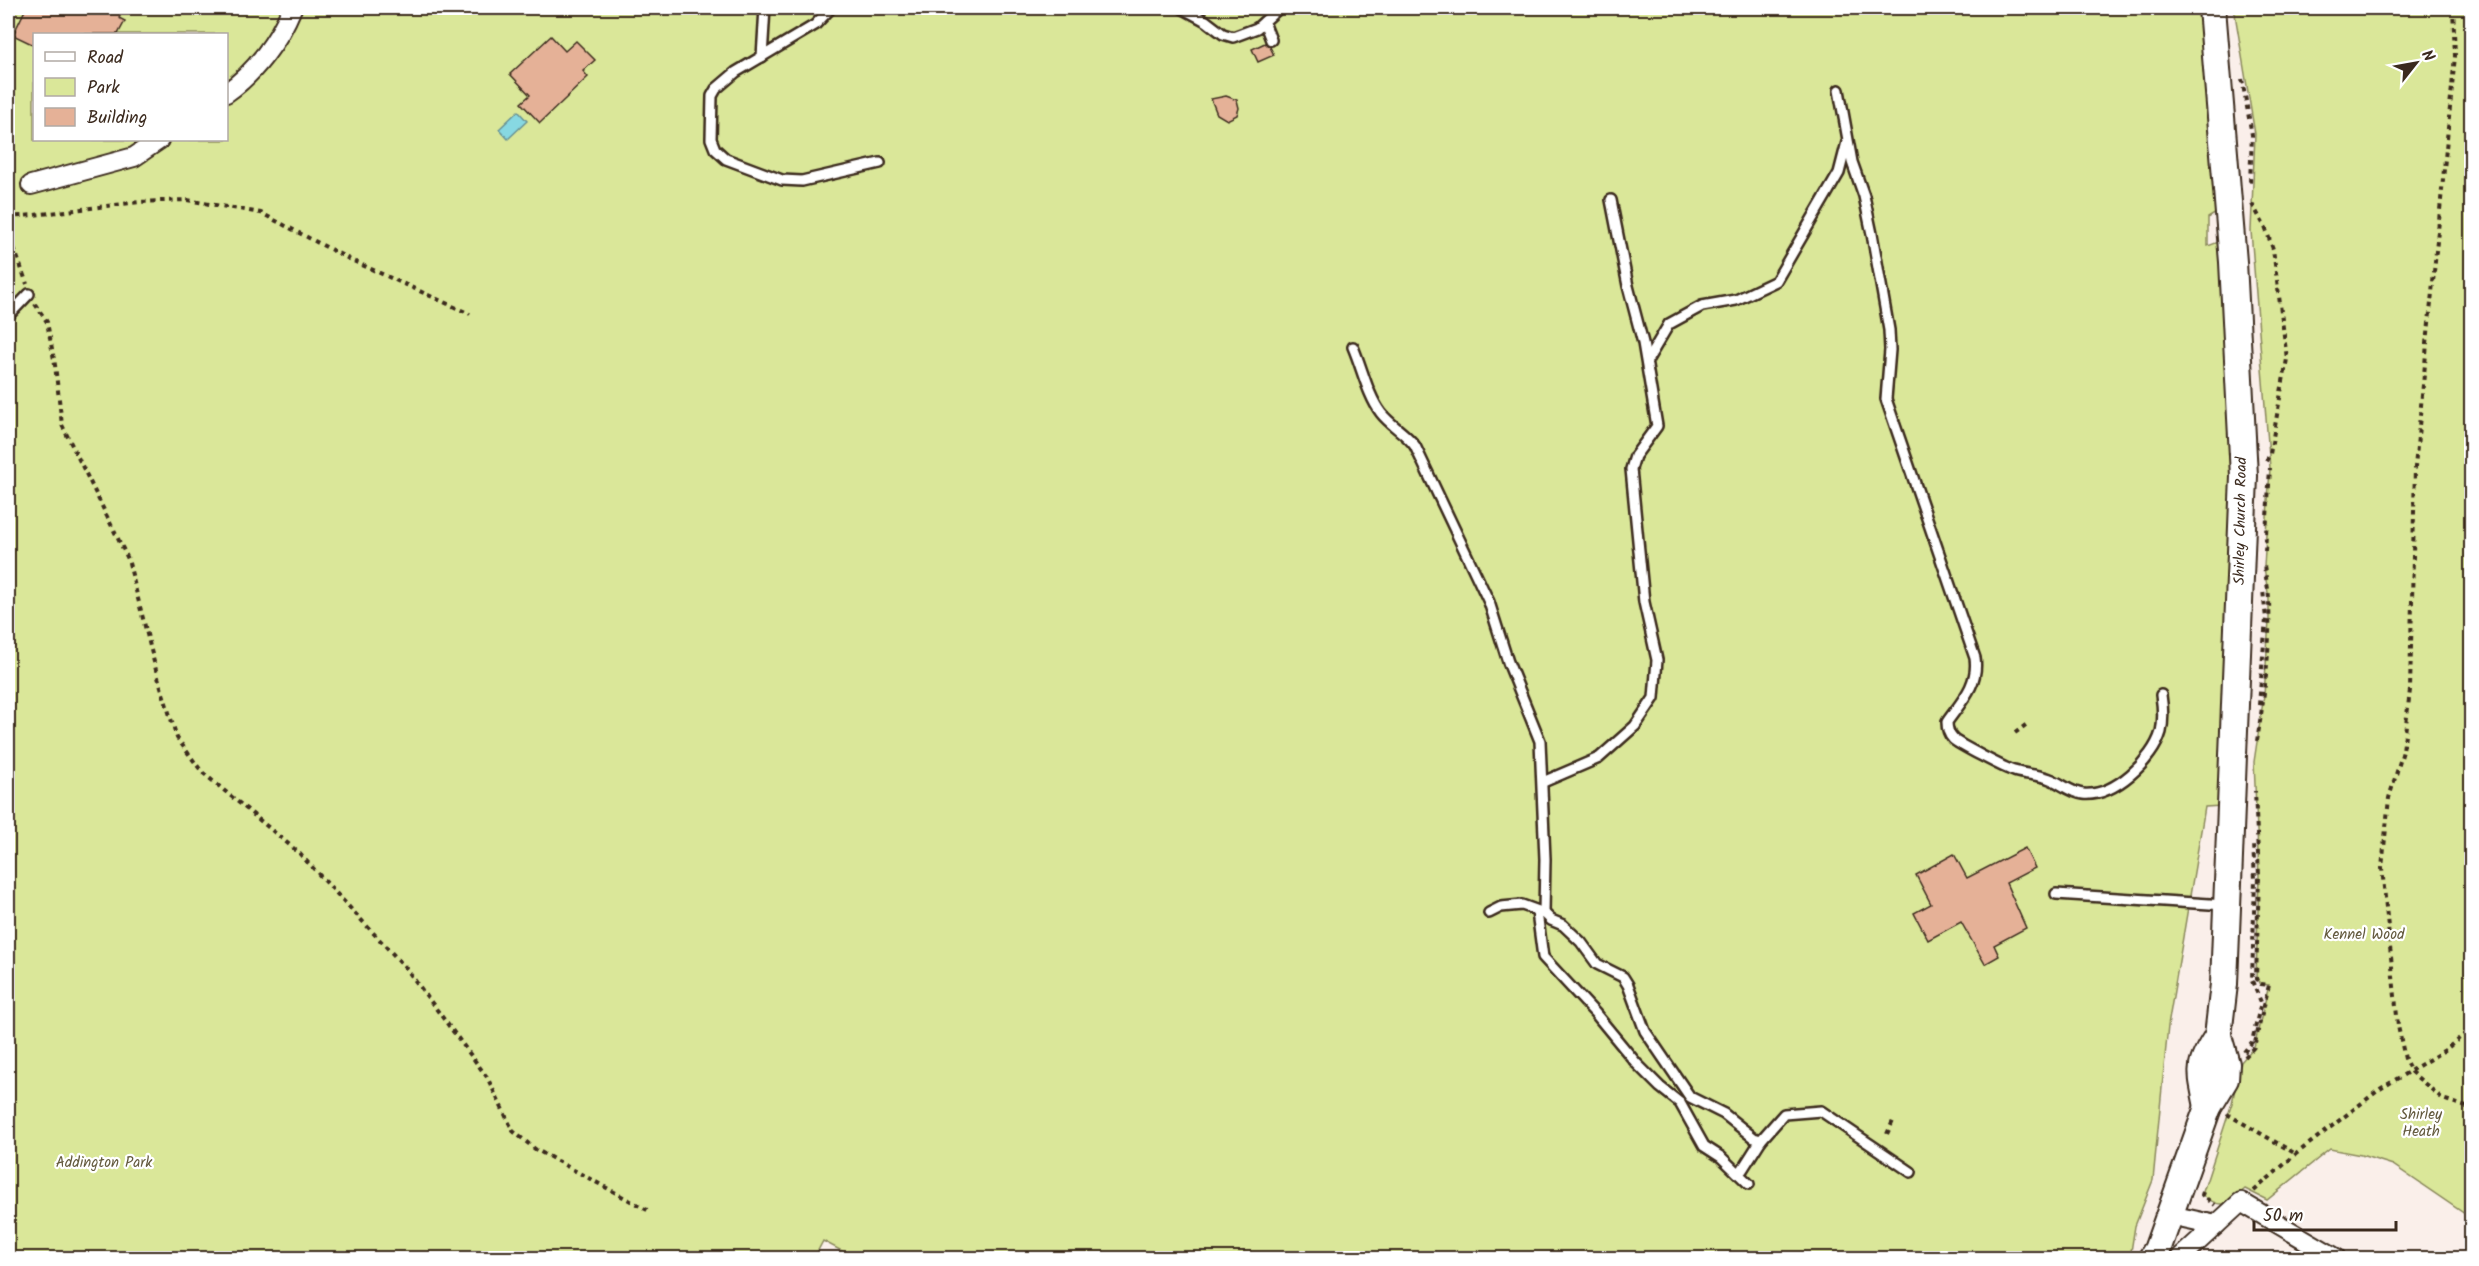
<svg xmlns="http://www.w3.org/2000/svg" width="2479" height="1266" font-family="Kalam,sans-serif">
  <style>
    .green { fill: #dae799; stroke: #8a885c; stroke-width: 1.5; fill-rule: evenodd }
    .water { fill: #87d8e2; stroke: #699294; stroke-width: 1.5 }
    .building { fill: #e5b197; stroke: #3b2a1e; stroke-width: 1.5 }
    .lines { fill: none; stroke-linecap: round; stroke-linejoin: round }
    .lane-casing { stroke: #3b2a1e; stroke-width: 14 }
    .street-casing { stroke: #3b2a1e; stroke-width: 22 }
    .secondary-casing { stroke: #3b2a1e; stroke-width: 30 }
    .path { stroke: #3b2a1e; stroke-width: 4; stroke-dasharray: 4.5 4.5; stroke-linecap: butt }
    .lane { stroke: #fff; stroke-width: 9 }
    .street { stroke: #fff; stroke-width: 18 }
    .secondary { stroke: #fff; stroke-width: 26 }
    .labels { text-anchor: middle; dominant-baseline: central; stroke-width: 4.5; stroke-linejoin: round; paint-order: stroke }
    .street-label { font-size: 15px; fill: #3b2a1e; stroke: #fff }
    .park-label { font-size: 15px; fill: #63593d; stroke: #fff }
  </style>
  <rect width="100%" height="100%" fill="#faefea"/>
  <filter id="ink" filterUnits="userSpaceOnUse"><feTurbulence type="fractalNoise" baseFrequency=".0167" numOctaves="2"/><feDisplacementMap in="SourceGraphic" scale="12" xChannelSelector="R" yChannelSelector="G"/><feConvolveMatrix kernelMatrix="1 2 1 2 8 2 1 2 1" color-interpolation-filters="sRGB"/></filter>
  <g filter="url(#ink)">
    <g class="green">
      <path d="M8,8h2201l9,204 -10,6v28l16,-6 11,276 -13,290 -17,1 -37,219 -15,154 -18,46 -5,32h-1275l-32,-17 -9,17h-806zM34,34h192v106h-192z"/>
      <path d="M2234,8h237v1210l-78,-53 -32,-10 -31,-6 -63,51 -22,-11c-19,15 -21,22 -43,6l30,-92 9,-41 13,-15 15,-62 -8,-1 -5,-5 3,-103 -5,-114 10,-67 5,-74v-22l-5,-32 6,-99 -19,-237 4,-97z"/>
    </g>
    <path class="water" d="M518,111l9,10 -19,18 -9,-10z"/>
    <g class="building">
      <path d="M26,8h98l-5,10 6,3 -7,13h-84v11l-21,-10z"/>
      <path d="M551,36l14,15 11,-10 19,19 -12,11 5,6 -48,46 -19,-20 9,-8 -20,-21z"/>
      <path d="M1265,43l5,4 4,8 -16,7 -6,-13z"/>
      <path d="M1226,96l11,4 2,8 -2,7 -10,5 -10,-6 -6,-15z"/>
      <path d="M2025,848l10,20 -29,15 20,45 -32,17 5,11 -14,8 -24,-42 -33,18 -14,-27 17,-9 -15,-29 38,-21 13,24z"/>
    </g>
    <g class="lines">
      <defs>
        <g id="lane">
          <path d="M831,8l-16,17 -79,47 -20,17 -4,7 -1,43 4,10 11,10 56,21 20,1 78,-18"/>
          <path d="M1182,8l24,13 17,13 10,3 24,-9 22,-20"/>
          <path d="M1264,22l7,18"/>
          <path d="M762,57l3,-49"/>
          <path d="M1839,90l13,72 12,34 8,38 17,96 1,20 -4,49 89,259c4,26 -14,44 -28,64 0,7 1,12 6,17 5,5 53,30 61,32 12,4 24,3 36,8 11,4 21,14 33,15 31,3 70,-34 78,-62 3,-13 2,-24 0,-37"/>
          <path d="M8,316l21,-22"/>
          <path d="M1353,347c9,21 15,49 28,66 10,13 25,20 34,33l74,156 19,60 32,79 5,118 -1,54"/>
          <path d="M1647,361l22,-37 33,-18 34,-6 40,-19 63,-108 8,-31"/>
          <path d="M1543,782l56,-24 36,-32 19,-28 3,-38 -13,-58 -13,-133 4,-13 22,-30 -14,-83 -15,-57 -17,-86"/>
          <path d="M2056,894l169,11"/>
          <path d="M1537,912l6,45 52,56 42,51 23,23 20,16 24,43 17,11 28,27"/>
          <path d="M1489,913l12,-6 21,-2 22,8 7,7 12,5 18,17 16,22 26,13 5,8 17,46 45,66 34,17 30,24 7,2 23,-26 37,-3 90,61"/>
          <path d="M1737,1172l5,-2 19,-30"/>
        </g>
        <g id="street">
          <path d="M226,93c29,-20 53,-53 66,-85"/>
          <path d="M31,185l103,-28 25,-17"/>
          <path d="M2170,1215l46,10"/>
          <path d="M2180,1258l61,-56 95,56"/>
        </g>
        <g id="secondary">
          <path d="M2208,1107c-7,-37 -11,-39 10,-71"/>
          <path d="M2152,1258l5,-8 51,-143 17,-28 1,-15 -8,-28 6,-52 20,-508 -11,-214 -21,-254"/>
        </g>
      </defs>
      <use href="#lane" class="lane-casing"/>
      <use href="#street" class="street-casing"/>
      <use href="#secondary" class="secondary-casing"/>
      <g class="path">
        <path d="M2453,8l2,48 -40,411 -5,223 -7,61 -14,47 -7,70 16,158 7,33 6,13 32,27 29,10"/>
        <path d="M2242,79l10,56 -2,47"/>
        <path d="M2252,204l13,23 8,22 14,110 -17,95 -5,9"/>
        <path d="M8,217l26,-2 105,-13 48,-2 74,13 88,46 121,55"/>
        <path d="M8,231l19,53"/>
        <path d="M35,304l12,18 8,43 7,60 66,134 29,115 20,64 25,34 96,80 107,115 82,110 26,54 22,18 116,63"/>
        <path d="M2265,551l5,-83"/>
        <path d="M2259,705l7,-86 -3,-29"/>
        <path d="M2015,733l12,-9"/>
        <path d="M2257,741c7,-45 14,-93 12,-140 0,-12 -4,-25 -5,-37"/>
        <path d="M2244,1052l8,-10 9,-40 -9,-21 3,-102 -2,-35"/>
        <path d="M2245,1057l9,-10 15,-62 -8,-1 -5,-5 3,-103 -4,-85"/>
        <path d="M2227,1114l69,40"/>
        <path d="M1887,1134l6,-13"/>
        <path d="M2254,1191l42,-37 84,-65 65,-39 27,-22"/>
        <path d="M2203,1192l-1,3 13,10"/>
      </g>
      <use href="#lane" class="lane"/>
      <use href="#street" class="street"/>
      <use href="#secondary" class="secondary"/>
    </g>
  </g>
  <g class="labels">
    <g class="street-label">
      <text transform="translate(2241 521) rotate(-89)">Shirley Church Road</text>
    </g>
    <g class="park-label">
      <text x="2364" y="935">Kennel Wood</text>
      <text x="2421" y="1115">Shirley<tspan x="2421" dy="17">Heath</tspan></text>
      <text x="104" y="1163">Addington Park</text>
    </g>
  </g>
  <rect width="2479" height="1266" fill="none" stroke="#fff" stroke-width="30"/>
  <rect x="15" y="15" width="2449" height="1236" fill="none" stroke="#3b2a1e" stroke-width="2" filter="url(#ink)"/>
  <rect x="33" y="33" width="195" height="108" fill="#ffffff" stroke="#b1aaa5" stroke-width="1.5"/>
  <rect x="45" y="52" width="30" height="9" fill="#ffffff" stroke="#b1aaa5" stroke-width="1.5"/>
  <text x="87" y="63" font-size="18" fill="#3b2a1e">Road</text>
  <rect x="45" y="78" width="30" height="18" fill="#dae799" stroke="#b1aaa5" stroke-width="1.5"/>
  <text x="87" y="93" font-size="18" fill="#3b2a1e">Park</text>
  <rect x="45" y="108" width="30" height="18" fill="#e5b197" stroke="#b1aaa5" stroke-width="1.5"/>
  <text x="87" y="123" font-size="18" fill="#3b2a1e">Building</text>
  <g transform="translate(2416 63) rotate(59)" stroke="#ffffff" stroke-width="4.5" paint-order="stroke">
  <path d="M0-4.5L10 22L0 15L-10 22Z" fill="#3b2a1e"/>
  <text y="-9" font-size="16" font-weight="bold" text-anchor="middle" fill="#3b2a1e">N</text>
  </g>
  <path d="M2254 1221v9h142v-9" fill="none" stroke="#3b2a1e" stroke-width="3"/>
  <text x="2263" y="1221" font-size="18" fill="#3b2a1e" stroke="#ffffff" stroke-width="4.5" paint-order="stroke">50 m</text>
</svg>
